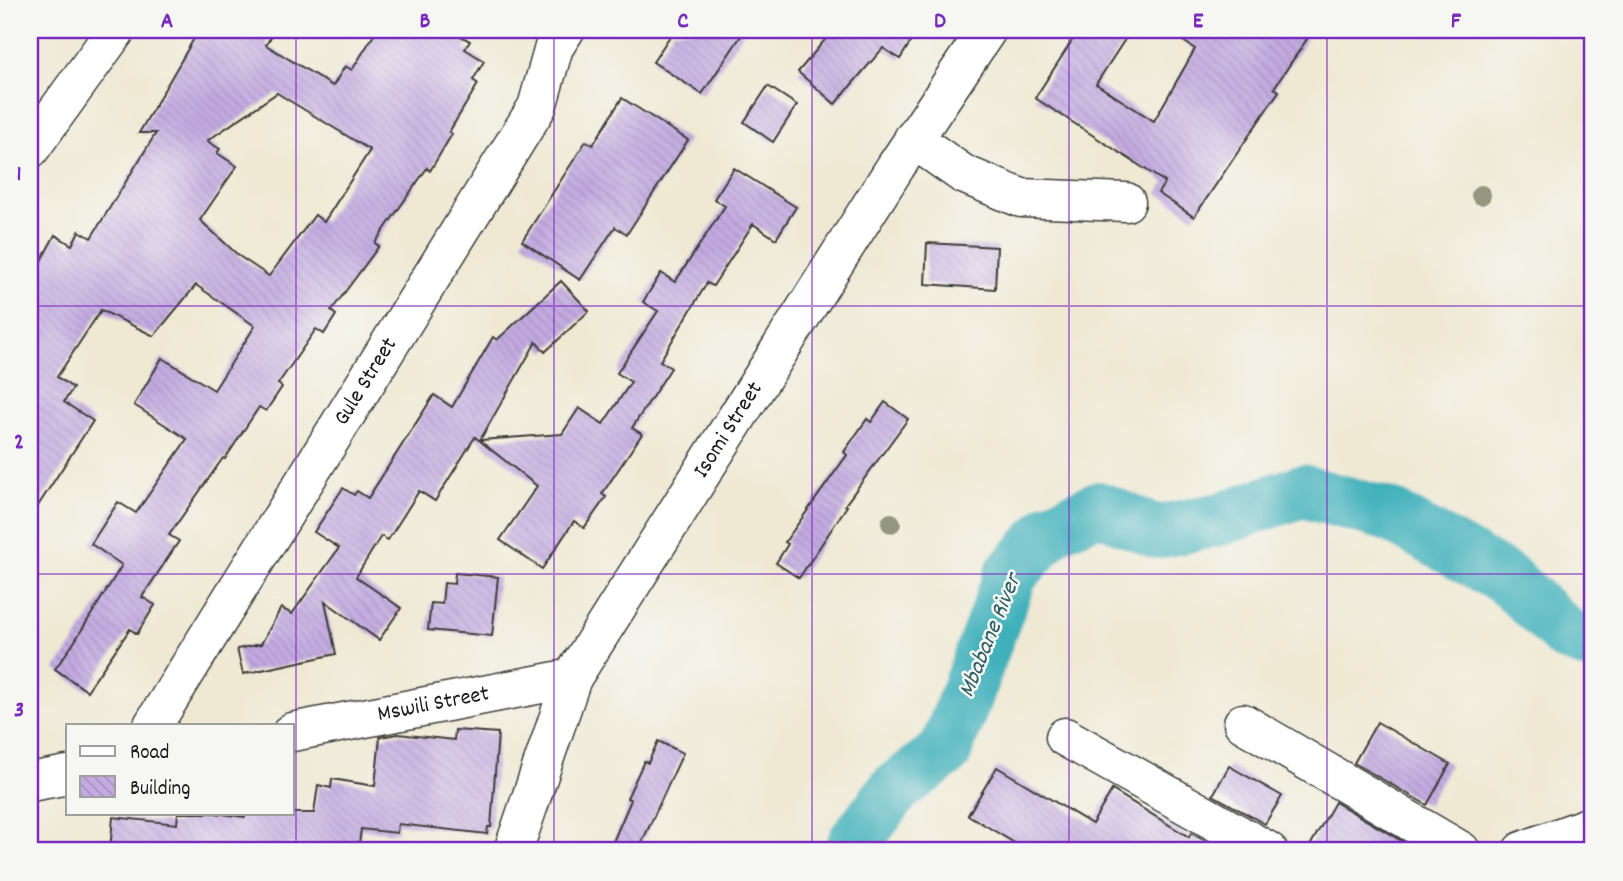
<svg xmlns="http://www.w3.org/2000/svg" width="1623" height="881" font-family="Dekko,sans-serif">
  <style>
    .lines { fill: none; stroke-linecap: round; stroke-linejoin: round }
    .river { stroke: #41b0bb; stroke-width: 54 }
    .building { fill: url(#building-back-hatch); fill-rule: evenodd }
    .minor-casing { stroke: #3c3b38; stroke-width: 41 }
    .minor { stroke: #fff; stroke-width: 38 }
    .tree { fill: #94977f }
    .grid { fill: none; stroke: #7b2cbf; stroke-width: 2; stroke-opacity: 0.55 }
    .labels { text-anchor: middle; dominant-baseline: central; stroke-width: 5; stroke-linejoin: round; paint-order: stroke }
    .street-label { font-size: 23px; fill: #1c1c1c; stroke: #f6f6f2 }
    .water-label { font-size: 24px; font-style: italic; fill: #2d5f64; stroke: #f6f6f2 }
    .neatline { fill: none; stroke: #7b2cbf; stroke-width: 2.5 }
    .grid-label { font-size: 23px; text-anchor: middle; font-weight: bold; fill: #7b2cbf }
  </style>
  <defs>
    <pattern id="building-back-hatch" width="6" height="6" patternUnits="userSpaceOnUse" patternTransform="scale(1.75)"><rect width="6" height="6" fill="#c3aae1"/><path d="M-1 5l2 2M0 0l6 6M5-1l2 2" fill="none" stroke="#a792c0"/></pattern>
  </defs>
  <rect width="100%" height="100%" fill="#f6f6f2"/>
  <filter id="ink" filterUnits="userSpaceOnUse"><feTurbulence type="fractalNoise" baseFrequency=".0143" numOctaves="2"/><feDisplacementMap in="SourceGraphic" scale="14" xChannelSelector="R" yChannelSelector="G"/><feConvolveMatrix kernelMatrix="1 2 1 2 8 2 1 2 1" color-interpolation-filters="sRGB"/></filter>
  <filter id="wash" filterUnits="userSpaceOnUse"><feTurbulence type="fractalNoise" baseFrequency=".00686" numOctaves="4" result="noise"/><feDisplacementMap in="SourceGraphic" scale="28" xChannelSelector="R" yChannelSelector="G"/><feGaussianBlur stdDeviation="1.57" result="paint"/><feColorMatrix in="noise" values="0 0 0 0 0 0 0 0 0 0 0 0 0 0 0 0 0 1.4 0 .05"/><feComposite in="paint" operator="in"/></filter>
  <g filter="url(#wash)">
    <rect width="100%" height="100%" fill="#efe9d4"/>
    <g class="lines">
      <path class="river" d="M851,851l4,-10 41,-53 49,-36 66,-178 42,-46 45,-20 59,24 64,-13 81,-28 88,24 118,65 59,55 26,10"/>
    </g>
    <g id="blocks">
      <g class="building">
        <path d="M199,30h76l-9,15 67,41 12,-20 7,4 25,-40h73l20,11 -5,8 19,12 -11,19 5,4 -29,48 3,2 -22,37 -3,-3 -52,75 4,3 -48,65 5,4 -12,19 -8,-5 -38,55 4,3 -16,24 -7,-4 -34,52 -2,-1 -54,77 10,6 -37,56 13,8 -18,29 -7,-5 -43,62 -32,-22 18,-25 49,-79 -31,-21 27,-42 18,11 51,-74 -53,-34 28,-47 52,32 41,-64 -59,-41 -42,51 -53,-26 -44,67 16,11 -9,14 29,19 -63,97v-237l25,-46 17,10 7,-14 12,7 65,-105h-17zM277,93l93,57 -46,72 -9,-7 -46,61 -30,-20 -39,-36 37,-54 -20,-13 3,-4 -13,-8z"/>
        <path d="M674,30h71l-43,64 -49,-32z"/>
        <path d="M833,30h85l-18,29 -17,-11 -48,56 -37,-32z"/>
        <path d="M1079,30h52l-35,54 58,37 41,-72 -28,-19h127l13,9 -33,49 5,3 -85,126 -36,-24 7,-11 -130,-84z"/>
        <path d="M768,86l29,19 -24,37 -29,-20z"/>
        <path d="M622,98l66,42 -61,94 -12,-7 -35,53 -58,-39 64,-100 7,4z"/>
        <path d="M734,168l62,39 -20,32 -23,-15 -40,62 -6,-3 -47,78 11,7 -39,60 10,6 -40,60 4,3 -22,31 -10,-7 -32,48 -42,-29 37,-54 -62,-49 -40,64 -16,-10 -31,49 -7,-4 -25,41 45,31 -22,32 -54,-39 11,53 -93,20 -6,-25 24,-5 20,-36 11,6 47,-66 -25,-16 29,-44 11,7 3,-4 11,7 66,-103 18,12 41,-70 4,3 64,-59 28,30 -44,41 -9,-10 -56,98 82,-6 17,-26 24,16 28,-42 -14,-9 41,-62 -15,-9 18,-29 14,9 50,-76 -11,-7z"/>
        <path d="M927,243l70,4 -2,42 -70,-5z"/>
        <path d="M885,402l23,17 -63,86 2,1 -48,72 -23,-15 12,-19 -3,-2 62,-87 -3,-3 23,-33 4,3z"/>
        <path d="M455,573l43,4 -6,59 -64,-6 3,-27 11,1 2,-21 10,1z"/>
        <path d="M1377,722l73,42 -23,41 -73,-42z"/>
        <path d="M455,730l43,3 -7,94h-3l-1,7 -89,-10 -1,9 -36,-4 -3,22h-20l-51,-7 -1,7h-176l3,-34 64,7 1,-11h37l30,4v-4h69l4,-28 13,3 1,-9 43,7 5,-49 18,-3 56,6z"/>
        <path d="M658,741l25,12 -45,98h-29l22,-51 -4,-2 17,-37 4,2z"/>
        <path d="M1229,766l53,30 -17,28 -52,-29z"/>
        <path d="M997,767l95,57 20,-34 77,47 2,-4 33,18h-196l-60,-36z"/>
        <path d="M1335,802l70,41 -4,8h-94z"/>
      </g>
    </g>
  </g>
  <g filter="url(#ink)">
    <use href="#blocks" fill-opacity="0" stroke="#3c3b38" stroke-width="2"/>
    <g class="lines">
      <defs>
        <g id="minor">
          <path d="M913,139l50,35 58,24 105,4"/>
          <path d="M30,149l86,-119"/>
          <path d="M1243,723l218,128"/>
          <path id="s1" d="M153,725l384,-618 17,-60 11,-17"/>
          <path id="s2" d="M292,732l280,-54"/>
          <path d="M1065,737l203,114"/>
          <path d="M30,782l38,-7"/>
          <path id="s3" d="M513,851l59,-173 324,-512 91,-136"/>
          <path d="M1522,851l71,-26"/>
        </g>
      </defs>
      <use href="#minor" class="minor-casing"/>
      <use href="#minor" class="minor"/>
    </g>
    <g class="tree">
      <circle cx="1481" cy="195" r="10"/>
      <circle cx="891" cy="523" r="10"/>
    </g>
  </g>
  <path class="grid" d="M296,30v821M554,30v821M812,30v821M1069,30v821M1327,30v821M30,306h1563M30,574h1563"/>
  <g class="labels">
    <g class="street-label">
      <text stroke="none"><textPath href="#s1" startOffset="404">Gule Street</textPath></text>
      <text stroke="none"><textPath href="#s3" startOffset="476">Isomi Street</textPath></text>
      <text stroke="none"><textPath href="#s2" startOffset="144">Mswili Street</textPath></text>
    </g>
    <g class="water-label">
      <text transform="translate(991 636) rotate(-68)">Mbabane River</text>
    </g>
  </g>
  <rect width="1623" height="881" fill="none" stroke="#f6f6f2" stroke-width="77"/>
  <rect x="66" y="724" width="228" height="91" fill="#f6f6f2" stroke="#9f9f9c" stroke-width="2"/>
  <rect x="80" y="746" width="35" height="10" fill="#ffffff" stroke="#9f9f9c" stroke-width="2"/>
  <text x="130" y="758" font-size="21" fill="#1c1c1c">Road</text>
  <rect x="80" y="776" width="35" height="21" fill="url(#building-back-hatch)" stroke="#9f9f9c" stroke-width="2"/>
  <text x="130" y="794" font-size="21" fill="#1c1c1c">Building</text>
  <rect x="38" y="38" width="1546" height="804" class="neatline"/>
  <g class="grid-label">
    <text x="167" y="27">A</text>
    <text x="425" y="27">B</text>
    <text x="683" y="27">C</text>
    <text x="940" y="27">D</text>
    <text x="1198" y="27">E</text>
    <text x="1456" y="27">F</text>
    <text x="19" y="180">1</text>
    <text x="19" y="448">2</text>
    <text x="19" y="716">3</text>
  </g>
</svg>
